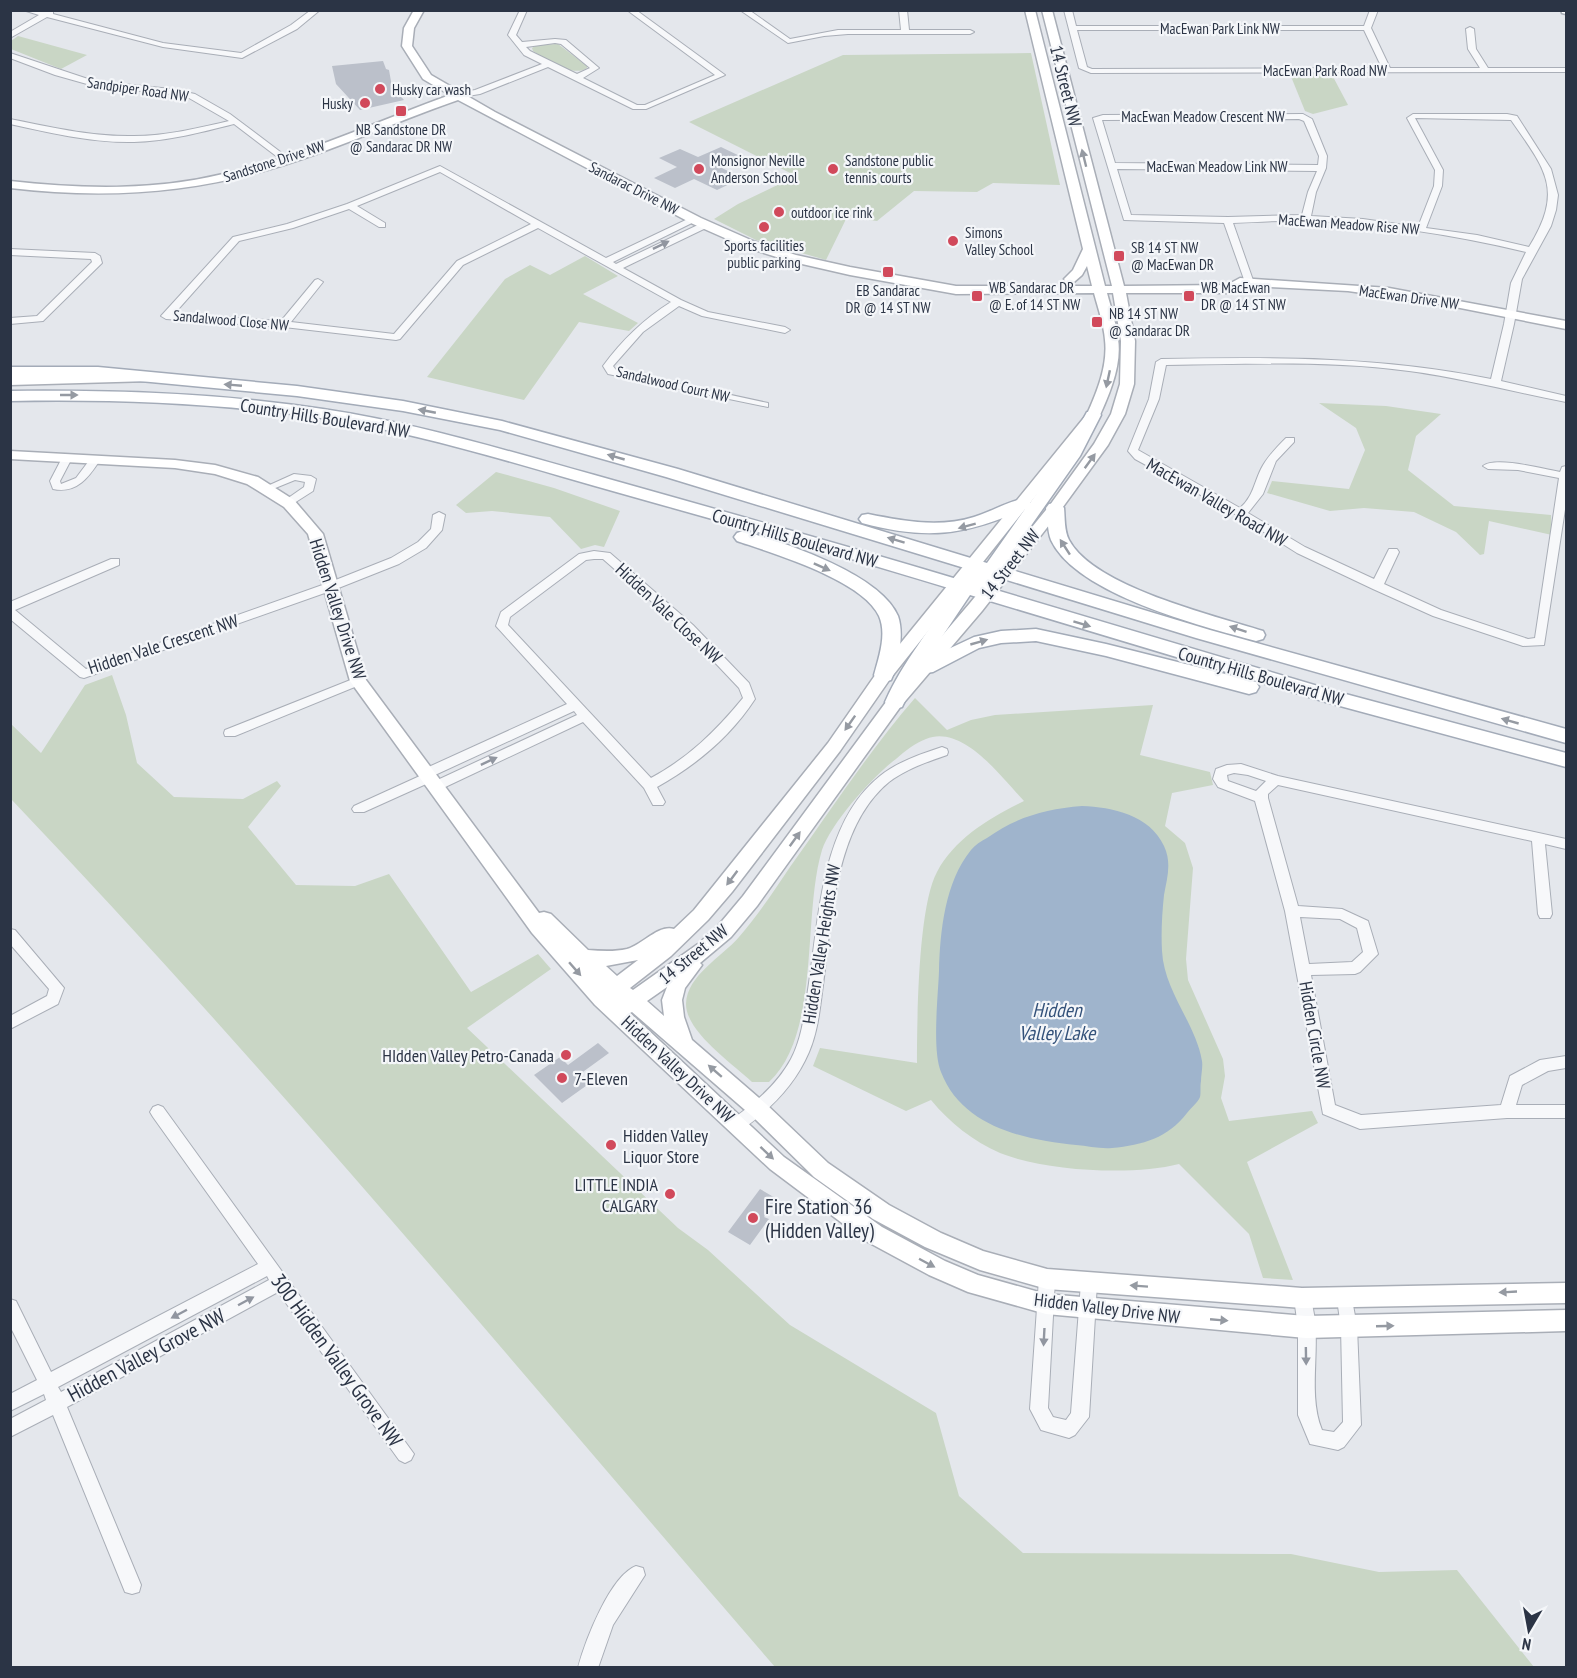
<svg xmlns="http://www.w3.org/2000/svg" width="1577" height="1678" font-family="'PT Sans Narrow',sans-serif">
  <style>
    .green { fill: #c9d6c5 }
    .water { fill: #9fb4cc }
    .building { fill: #bbc0ca }
    .lines { fill: none; stroke-linecap: round; stroke-linejoin: round }
    .street-casing { stroke: #a9aeb7; stroke-width: 2 }
    .secondary-casing { stroke: #a9aeb7; stroke-width: 3 }
    .primary-casing { stroke: #a3abb8; stroke-width: 3 }
    .street { fill: #f7f8fa; fill-rule: evenodd }
    .secondary { fill: #fff; fill-rule: evenodd }
    .primary { fill: #fff; fill-rule: evenodd }
    .oneway { fill: #959aa2 }
    .oneway2 { fill: #9196a0 }
    .poi-dot { fill: #d1495b; stroke: #f4f6f9; stroke-width: 2 }
    .labels { text-anchor: middle; dominant-baseline: central; stroke-width: 4.5; stroke-linejoin: round; paint-order: stroke }
    .far-street-label { font-size: 15px; fill: #2b3445; stroke: #f4f6f9 }
    .far-poi-label { font-size: 15px; fill: #2b3445; stroke: #f4f6f9; text-anchor: start }
    .street-label { font-size: 18px; fill: #2b3445; stroke: #f4f6f9 }
    .poi-label { font-size: 18px; fill: #2b3445; stroke: #f4f6f9; text-anchor: end }
    .water-label { font-size: 20px; font-style: italic; fill: #34527a; stroke: #f4f6f9 }
    .near-poi-label { font-size: 21px; fill: #2b3445; stroke: #f4f6f9; text-anchor: start }
    .near-street-label { font-size: 21px; fill: #2b3445; stroke: #f4f6f9 }
  </style>
  <rect width="100%" height="100%" fill="#e4e7ec"/>
  <g class="green">
    <path d="M18,36l69,19 -26,14 -50,-20v-8z"/>
    <path d="M558,44l29,22v2c-14,10 -42,-9 -54,-17l-1,-3 5,-3z"/>
    <path d="M1031,53l29,132 -67,-2 -16,9 -63,-1 -37,30 -30,-4 -21,43 -70,-20 -42,-21 24,-15 58,-28 -107,-54 154,-67z"/>
    <path d="M1331,73l17,32 -35,9 -8,-3 -15,-37z"/>
    <path d="M585,256l33,20 -35,18 55,29 -9,8 -50,-9 -55,78 -97,-23 78,-98 25,-14 20,10z"/>
    <path d="M1319,403l67,3 55,8 -25,22 -8,34 46,36 97,9 1,20 -63,-14 -5,33 -4,1 -24,-23 -42,-20 -50,-4 -34,3 -63,-18 5,-12 77,8 16,-39 -9,-22z"/>
    <path d="M496,472l58,16 66,23 -16,36 -9,-2 -14,4 -31,-32 -58,-6 -26,2 -10,-8z"/>
    <path d="M112,675l14,40 11,48 37,34 69,2 34,-18 4,5 -33,41 48,58 59,1 34,-12 82,118 67,-38 13,15 -84,59 211,200 30,22 82,75 146,88 23,83 64,57 268,1 88,18 78,-2 77,97h-759c-252,-292 -498,-589 -764,-868v-75l30,29 44,-68z"/>
    <path d="M915,698l32,32 24,-10 24,-5 158,-10 -13,50 70,17 3,13 -41,8 -7,33 20,17 8,25 -7,91 2,21 35,79 2,17 -4,22 8,23 83,-10 6,12 -71,39 46,118 -30,-2 -14,-44 -70,-70c-47,12 -134,7 -179,-11 -27,-12 -50,-30 -69,-53l-25,11 -93,-45 7,-18 97,15c0,-42 1,-157 20,-191 18,-34 53,-54 87,-71 -23,-24 -61,-77 -98,-62 -11,4 -21,12 -30,20 -23,17 -65,64 -74,91 -20,66 -1,184 -53,232h-17c-20,-19 -66,-50 -66,-78 1,-29 36,-47 53,-67 19,-22 35,-46 51,-70 41,-57 79,-116 125,-169z"/>
  </g>
  <path class="water" d="M1082,806c30,1 68,9 82,40 8,17 3,32 0,49 -2,18 -3,39 -2,56 2,40 34,73 40,110 1,6 -1,14 -1,20 -1,5 0,12 -1,16 -2,5 -9,11 -13,16 -19,25 -44,32 -75,35 -12,1 -24,-2 -36,-3 -51,-5 -114,-18 -135,-73 -9,-22 -3,-75 -2,-101 1,-40 6,-89 32,-121 4,-5 10,-9 16,-12 29,-21 59,-29 95,-32z"/>
  <g class="building">
    <path d="M383,61l3,8 3,1 3,17 12,13 -44,10 -24,-26 -4,-18z"/>
    <path d="M721,147l23,11 -22,10 20,10 -25,12 -23,-11 -19,9 -21,-10 23,-11 -18,-9 21,-9 18,8z"/>
    <path d="M598,1043l11,10 -29,21 10,9 -28,20 -28,-28 26,-18 8,8z"/>
    <path d="M760,1189l17,10 -13,18 5,2 -19,26 -22,-13z"/>
  </g>
  <g class="lines">
    <defs>
      <g id="street">
        <path d="M23,10h30v4l110,29 78,10 50,-28 20,-15h9l-23,19 -55,29 -79,-11 -116,-30 -37,21v-6l29,-17z"/>
        <path d="M520,10h7l-11,25 6,7 33,-3 11,1 33,28 -16,10 54,27h8l70,-30 -88,-65h9l89,65 -79,34h-13l-85,-42 -68,27 -25,4v-4l20,-4 67,-26 -18,-9 -16,-20zM555,43l6,1 29,24 -13,6 -47,-23 -4,-4z"/>
        <path d="M740,10h9l41,29 48,-9h63l-2,-20h8l2,20h61l4,2 -4,2h-122l-24,2 -36,7z"/>
        <path d="M1064,10h8l4,16h288l6,-16h8l-7,18 19,40h90l-12,-19 -2,-20 4,-2 4,2 2,20 12,19h78v4l-475,1 -12,-5zM1077,30h287l18,38 -290,1 -5,-2z"/>
        <path d="M10,53l84,28 77,8 24,5 35,20 61,46 -7,2 -50,-38c-32,8 -66,17 -100,18 -42,1 -83,-9 -124,-18v-5c41,8 82,18 124,17 32,0 64,-8 95,-15l-40,-23 -18,-4 -77,-8 -39,-11 -45,-17z"/>
        <path d="M1303,114l9,5 15,37 -1,12 -10,24 -5,24 52,3 55,8 16,-41 1,-16 -28,-52 6,-4h94l10,2 34,53 7,26 -2,15 -5,16 -29,53 -8,45 -13,57 65,15v6c-52,-10 -104,-24 -157,-31 -81,-11 -162,-7 -243,-6l-7,34 -21,51 102,58c13,-11 14,-25 21,-39 6,-12 16,-22 25,-31h8v4l-18,19 -13,33 -15,19 57,34 69,32 15,-30h8l2,3 -15,32 57,26 87,29 7,-1 24,-160 -41,-8 -30,-1 -5,-3c13,-10 60,3 77,6l2,-5 4,-1v37l-22,142 -21,1 -90,-30 -60,-27 -76,-36 -60,-38 -102,-56 -7,-8 21,-52 7,-37 5,-3c111,-2 220,-3 330,20l13,-55 7,-41 15,-31c-71,-17 -146,-29 -219,-31 -24,-1 -49,1 -74,2l21,60 -8,2 -22,-62 -100,-3 -31,-102 10,-3zM1415,118l96,2c35,50 53,70 18,127l-52,-12 -51,-7 16,-42 1,-16zM1299,119l5,2 15,35 -1,9 -203,-2 -13,-43zM1117,169l200,2 -9,21 -6,23 -74,2 -97,-2z"/>
        <path d="M440,166l166,92 86,-41 8,2 -87,43 3,2 86,-41h6v4l-85,41 58,32 27,12 77,15 5,3 -5,3 -83,-17 -23,-10 -36,26 -30,34 3,4 152,33v4l-160,-33 -5,-8c19,-26 41,-47 68,-64l-133,-74 -75,37 -63,74 -4,1 -112,-13 -118,-8 -5,-3 72,-79 54,-13 60,-20zM440,172l91,52 -74,37 -63,73 -103,-12 32,-40 -5,-3 -3,1 -34,41 -107,-7 65,-73 54,-13 56,-19 30,18h6v-4l-28,-17z"/>
        <path d="M10,249l85,4 5,3 2,7 -59,58 -33,3v-6l27,-2 55,-54 -1,-3 -81,-4z"/>
        <path d="M67,455l5,3 -12,23 1,3 15,-6 15,-20 4,-1 5,3c-11,17 -23,34 -47,29l-3,-8 12,-23z"/>
        <path d="M294,474l17,2 5,3 -3,12 -22,14h-8l-2,-2 23,-16 1,-5 -10,-2 -27,11 -5,-3z"/>
        <path d="M439,512l6,3 -3,15 -16,18 -27,16 -63,25 -252,89 -4,-1 -70,-58v-17l101,-43h8v6l-104,45 71,59 242,-86 63,-25 27,-16 13,-13 2,-14z"/>
        <path d="M594,551l16,2 83,72 56,58 6,16c-24,37 -60,67 -98,88l8,15 -2,3h-10l-9,-17 -61,-66 -142,67 -5,2 -7,-5 2,-3 146,-68 -3,-4 -139,64v5l-71,32h-10l-2,-3 2,-3 68,-31v-5l145,-66 -71,-78 5,-14 78,-58zM594,559h9l82,72 54,57 4,10c-27,33 -55,60 -92,80l-143,-153 2,-8 76,-57z"/>
        <path d="M358,677l6,4 -2,3 -127,52h-10l-1,-3 1,-3z"/>
        <path d="M942,747l5,2 1,3 -1,3c-20,7 -41,14 -58,27 -55,45 -57,139 -66,203 -3,23 -5,46 -14,67 -14,33 -38,57 -68,78l-5,2 -5,-2 -3,-5 3,-5c23,-16 46,-35 60,-61 12,-23 14,-50 18,-76 10,-67 13,-161 71,-207 17,-14 41,-22 62,-29z"/>
        <path d="M1241,764l37,12 288,63v10l-21,-5 7,70 -2,4h-10l-2,-4 -6,-73 -254,-56 -10,9v4l30,108 44,3 26,12 10,33 -18,18 -5,2 -44,1 24,130 26,10 140,-10 9,-29 30,-16 26,-4v12l-18,3 -26,14 -6,20h50v13h-59l-147,11 -37,-15 -38,-203 -30,-110 -37,-14 -5,-8 3,-10 11,-4zM1234,773l14,2 18,6 -10,10 -28,-10 -1,-6zM1300,917l40,2 17,9 6,24 -11,10 -43,2z"/>
        <path d="M10,929l5,1 49,58 -6,16 -48,25v-13l37,-20 2,-7 -39,-45z"/>
        <path d="M158,1105l5,2 251,347 -3,6 -6,3 -6,-3 -121,-168 -211,115 74,178 -2,7 -7,2 -7,-2 -72,-177 -43,22v-18l36,-19 -2,-6 -34,17v-17l27,-14 -27,-54v-27l6,2 35,71 207,-108 -105,-147 -3,-5 3,-5zM267,1276l2,4 -208,112 -3,-5z"/>
        <path d="M1047,1271l6,3 2,5 -7,129 5,9 13,3 5,-7 10,-130 2,-5 6,-3 6,3 2,5 -8,134 -14,18 -6,3 -28,-8 -11,-21 9,-130 2,-5z"/>
        <path d="M1302,1290l6,3c18,41 -3,95 14,137l12,2 9,-10 -2,-95 -4,-28 2,-5 6,-3 6,3 6,33 4,98 -17,22 -6,3 -28,-6 -12,-29v-88l-4,-29 2,-5z"/>
        <path d="M636,1566l7,2 2,7 -32,50 -15,43h-20c7,-27 32,-92 58,-102z"/>
      </g>
      <g id="secondary">
        <path d="M414,10h10l-10,18 -2,18 19,29 64,37 206,106 52,23 43,14 54,12 106,19h136l-5,-20 -5,9 -8,7h-8l-2,-3 9,-9 10,-21 -58,-239h10l70,276h7l-70,-276h10l72,276 103,-1 13,-7 149,10 177,33v8l-126,-25 -92,-13 -97,-5 -23,7h-102l9,48 -1,43 -9,30 -17,31 -48,66 -78,100 -81,95 -144,200 -26,31 -31,26 2,2 -17,23 -3,12 2,17 8,23 74,64 62,59 61,42 52,28 42,18 64,18 255,19 264,-5v20l-264,5 -255,-19 -67,-19 -55,-23 -52,-28 -59,-42 -62,-61 -120,-104 -2,1 154,144 98,70 63,34 33,14 68,19 260,22 260,-6v21l-260,7 -260,-24 -78,-22 -39,-17 -63,-34 -96,-72 -175,-164 -63,-72 -182,-252 -42,-147 -24,-27 -37,-23 -32,-10 -40,-6 -165,-9v-8l165,9 40,5 43,12 36,23 29,34 43,146 173,233 5,-1 7,2 37,36c13,1 26,2 39,-1 15,-4 32,-25 47,-20l20,-19 134,-167 50,-72 209,-257c10,-22 21,-49 18,-74 -1,-15 -7,-32 -11,-47l-138,1 -106,-19 -61,-14 -44,-14 -52,-23 -235,-124c-67,23 -133,55 -202,73 -81,22 -162,25 -246,15v-7c71,8 143,10 213,-7 78,-17 152,-52 227,-79l-27,-16 -21,-33 2,-18zM1107,293h6l8,48 -1,43 -9,30 -17,30 -44,61 -80,98 -81,95 -146,198 -26,31 -19,17 -65,46 -3,-2 41,-32 37,-36 24,-28 108,-141 50,-72 210,-264c10,-22 22,-51 18,-76 -2,-16 -7,-31 -11,-46zM638,960l-21,16 -11,-10zM667,987l-5,13 2,16 -17,-15z"/>
        <path d="M1561,10h5v4l-4,-1z"/>
        <path d="M146,374l7,4 -2,3 -141,4v-8z"/>
      </g>
      <g id="primary">
        <path d="M10,367h88l199,19 106,15 99,20 176,48 309,94 38,-54c-62,27 -98,31 -163,14l-3,-4 3,-4 6,-1c35,7 71,14 106,3 16,-5 31,-14 48,-18l8,4 34,-48 23,-43h12l2,3 -21,41 -78,111 208,63 356,99v14l-370,-105 -199,-61 -6,9 -5,1 352,105 228,61v14l-237,-64 -359,-108 -43,64 47,-22 27,-6 35,-2 70,15 143,36 7,2 3,5 -3,5 -7,2 -143,-38 -70,-15 -35,2 -22,5 -46,24 -7,1 -7,-2 -17,36 -7,2 -7,-2 -3,-5c18,-41 47,-74 70,-112 -120,-37 -240,-70 -360,-104 -91,-26 -181,-54 -274,-68 -103,-15 -206,-19 -311,-17v-10c105,-1 209,2 313,18 94,14 184,42 275,67 121,34 242,68 362,104l6,-9 5,-1 -305,-93 -166,-47 -97,-19 -106,-15 -199,-19h-88z"/>
        <path d="M1055,503l6,1 3,4c1,10 0,23 5,32 25,47 144,75 194,91l2,4 -2,4 -7,2c-55,-15 -180,-47 -205,-101 -4,-10 -3,-22 -5,-32l3,-4z"/>
        <path d="M743,531c43,12 137,43 155,85 4,12 3,25 1,37 -2,9 -4,19 -8,27l-7,2 -7,-2 -3,-5c5,-18 13,-41 5,-59 -16,-36 -107,-63 -142,-75l-3,-4 3,-4z"/>
      </g>
    </defs>
    <use href="#street" class="street-casing"/>
    <use href="#secondary" class="secondary-casing"/>
    <use href="#primary" class="primary-casing"/>
    <use href="#street" class="street"/>
    <use href="#secondary" class="secondary"/>
    <use href="#primary" class="primary"/>
  </g>
  <defs><path id="oneway-solid" d="M-6-.8H1V-3.2L6.5 0L1 3.2V.8H-6Z" transform="scale(1.5)"/></defs>
  <g class="oneway">
    <use href="#oneway-solid" transform="translate(1084 158) rotate(-104)"/>
    <use href="#oneway-solid" transform="translate(1108 379) rotate(102)"/>
    <use href="#oneway-solid" transform="translate(233 385) rotate(-175)"/>
    <use href="#oneway-solid" transform="translate(69 395)"/>
    <use href="#oneway-solid" transform="translate(427 411) rotate(-169)"/>
    <use href="#oneway-solid" transform="translate(616 457) rotate(-164)"/>
    <use href="#oneway-solid" transform="translate(1090 461) rotate(-54)"/>
    <use href="#oneway-solid" transform="translate(967 526) rotate(165)"/>
    <use href="#oneway-solid" transform="translate(896 540) rotate(-163)"/>
    <use href="#oneway-solid" transform="translate(1065 547) rotate(-123)"/>
    <use href="#oneway-solid" transform="translate(822 567) rotate(24)"/>
    <use href="#oneway-solid" transform="translate(1082 624) rotate(17)"/>
    <use href="#oneway-solid" transform="translate(1238 629) rotate(-162)"/>
    <use href="#oneway-solid" transform="translate(979 642) rotate(-16)"/>
    <use href="#oneway-solid" transform="translate(1510 721) rotate(-164)"/>
    <use href="#oneway-solid" transform="translate(850 723) rotate(125)"/>
    <use href="#oneway-solid" transform="translate(795 839) rotate(-54)"/>
    <use href="#oneway-solid" transform="translate(732 878) rotate(127)"/>
    <use href="#oneway-solid" transform="translate(575 969) rotate(49)"/>
    <use href="#oneway-solid" transform="translate(715 1071) rotate(-139)"/>
    <use href="#oneway-solid" transform="translate(767 1153) rotate(43)"/>
    <use href="#oneway-solid" transform="translate(927 1263) rotate(28)"/>
    <use href="#oneway-solid" transform="translate(1139 1286) rotate(-176)"/>
    <use href="#oneway-solid" transform="translate(1508 1292) rotate(177)"/>
    <use href="#oneway-solid" transform="translate(1219 1320) rotate(5)"/>
    <use href="#oneway-solid" transform="translate(1385 1326) rotate(-2)"/>
  </g>
  <g class="oneway2">
    <use href="#oneway-solid" transform="translate(661 245) rotate(-26)"/>
    <use href="#oneway-solid" transform="translate(489 761) rotate(-25)"/>
    <use href="#oneway-solid" transform="translate(246 1301) rotate(-28)"/>
    <use href="#oneway-solid" transform="translate(179 1314) rotate(152)"/>
    <use href="#oneway-solid" transform="translate(1044 1337) rotate(93)"/>
    <use href="#oneway-solid" transform="translate(1306 1356) rotate(89)"/>
  </g>
  <g class="poi-dot">
    <circle cx="380" cy="89" r="6"/>
    <circle cx="365" cy="103" r="6"/>
    <rect x="395" y="105" width="12" height="12" rx="3"/>
    <circle cx="699" cy="169" r="6"/>
    <circle cx="833" cy="169" r="6"/>
    <circle cx="779" cy="212" r="6"/>
    <circle cx="764" cy="227" r="6"/>
    <circle cx="953" cy="241" r="6"/>
    <rect x="1113" y="250" width="12" height="12" rx="3"/>
    <rect x="882" y="266" width="12" height="12" rx="3"/>
    <rect x="971" y="290" width="12" height="12" rx="3"/>
    <rect x="1183" y="290" width="12" height="12" rx="3"/>
    <rect x="1091" y="316" width="12" height="12" rx="3"/>
    <circle cx="566" cy="1055" r="6"/>
    <circle cx="562" cy="1078" r="6"/>
    <circle cx="611" cy="1145" r="6"/>
    <circle cx="670" cy="1194" r="6"/>
    <circle cx="753" cy="1218" r="6"/>
  </g>
  <g class="labels">
    <g class="far-street-label">
      <text x="1220" y="28">MacEwan Park Link NW</text>
      <text x="1325" y="70">MacEwan Park Road NW</text>
      <text transform="translate(138 89) rotate(8)">Sandpiper Road NW</text>
      <text x="1203" y="116">MacEwan Meadow Crescent NW</text>
      <text transform="translate(274 161) rotate(-18)">Sandstone Drive NW</text>
      <text x="1217" y="166">MacEwan Meadow Link NW</text>
      <text transform="translate(634 188) rotate(27)">Sandarac Drive NW</text>
      <text transform="translate(1349 224) rotate(4)">MacEwan Meadow Rise NW</text>
      <text transform="translate(1409 297) rotate(8)">MacEwan Drive NW</text>
      <text transform="translate(231 320) rotate(5)">Sandalwood Close NW</text>
      <text transform="translate(673 384) rotate(13)">Sandalwood Court NW</text>
    </g>
    <g class="far-poi-label">
      <text x="392" y="89">Husky car wash</text>
      <text x="353" y="103" text-anchor="end">Husky</text>
      <text x="401" y="129" text-anchor="middle">NB Sandstone DR<tspan x="401" dy="17">@ Sandarac DR NW</tspan></text>
      <text x="711" y="160">Monsignor Neville<tspan x="711" dy="17">Anderson School</tspan></text>
      <text x="845" y="160">Sandstone public<tspan x="845" dy="17">tennis courts</tspan></text>
      <text x="791" y="212">outdoor ice rink</text>
      <text x="965" y="232">Simons<tspan x="965" dy="17">Valley School</tspan></text>
      <text x="764" y="245" text-anchor="middle">Sports facilities<tspan x="764" dy="17">public parking</tspan></text>
      <text x="1131" y="247">SB 14 ST NW<tspan x="1131" dy="17">@ MacEwan DR</tspan></text>
      <text x="989" y="287">WB Sandarac DR<tspan x="989" dy="17">@ E. of 14 ST NW</tspan></text>
      <text x="1201" y="287">WB MacEwan<tspan x="1201" dy="17">DR @ 14 ST NW</tspan></text>
      <text x="888" y="290" text-anchor="middle">EB Sandarac<tspan x="888" dy="17">DR @ 14 ST NW</tspan></text>
      <text x="1109" y="313">NB 14 ST NW<tspan x="1109" dy="17">@ Sandarac DR</tspan></text>
    </g>
    <g class="street-label">
      <text transform="translate(1066 86) rotate(76)">14 Street NW</text>
      <text transform="translate(325 418) rotate(9)">Country Hills Boulevard NW</text>
      <text transform="translate(1217 502) rotate(30)">MacEwan Valley Road NW</text>
      <text transform="translate(795 538) rotate(16)">Country Hills Boulevard NW</text>
      <text transform="translate(1010 564) rotate(-52)">14 Street NW</text>
      <text transform="translate(338 609) rotate(72)">Hidden Valley Drive NW</text>
      <text transform="translate(669 613) rotate(43)">Hidden Vale Close NW</text>
      <text transform="translate(163 644) rotate(-18)">Hidden Vale Crescent NW</text>
      <text transform="translate(1261 676) rotate(16)">Country Hills Boulevard NW</text>
      <text transform="translate(821 944) rotate(-81)">Hidden Valley Heights NW</text>
      <text transform="translate(693 954) rotate(-39)">14 Street NW</text>
      <text transform="translate(1315 1035) rotate(80)">Hidden Circle NW</text>
      <text transform="translate(678 1069) rotate(43)">Hidden Valley Drive NW</text>
      <text transform="translate(1107 1308) rotate(7)">Hidden Valley Drive NW</text>
    </g>
    <g class="poi-label">
      <text x="554" y="1055">HIdden Valley Petro-Canada</text>
      <text x="574" y="1078" text-anchor="start">7-Eleven</text>
      <text x="623" y="1135" text-anchor="start">Hidden Valley<tspan x="623" dy="21">Liquor Store</tspan></text>
      <text x="658" y="1184">LITTLE INDIA<tspan x="658" dy="21">CALGARY</tspan></text>
    </g>
    <g class="water-label">
      <text x="1057" y="1010">Hidden<tspan x="1057" dy="23">Valley Lake</tspan></text>
    </g>
    <g class="near-poi-label">
      <text x="765" y="1206">Fire Station 36<tspan x="765" dy="24">(Hidden Valley)</tspan></text>
    </g>
    <g class="near-street-label">
      <text transform="translate(146 1355) rotate(-28)">Hidden Valley Grove NW</text>
      <text transform="translate(337 1360) rotate(54)">300 Hidden Valley Grove NW</text>
    </g>
  </g>
  <rect width="1577" height="1678" fill="none" stroke="#2b3445" stroke-width="24"/>
  <g transform="translate(1529 1630) rotate(190)" stroke="#f4f6f9" stroke-width="4.5" paint-order="stroke">
  <path d="M0-4.5L10 22L0 15L-10 22Z" fill="#2b3445"/>
  <text y="-9" font-size="16" font-weight="bold" text-anchor="middle" fill="#2b3445">N</text>
  </g>
</svg>
